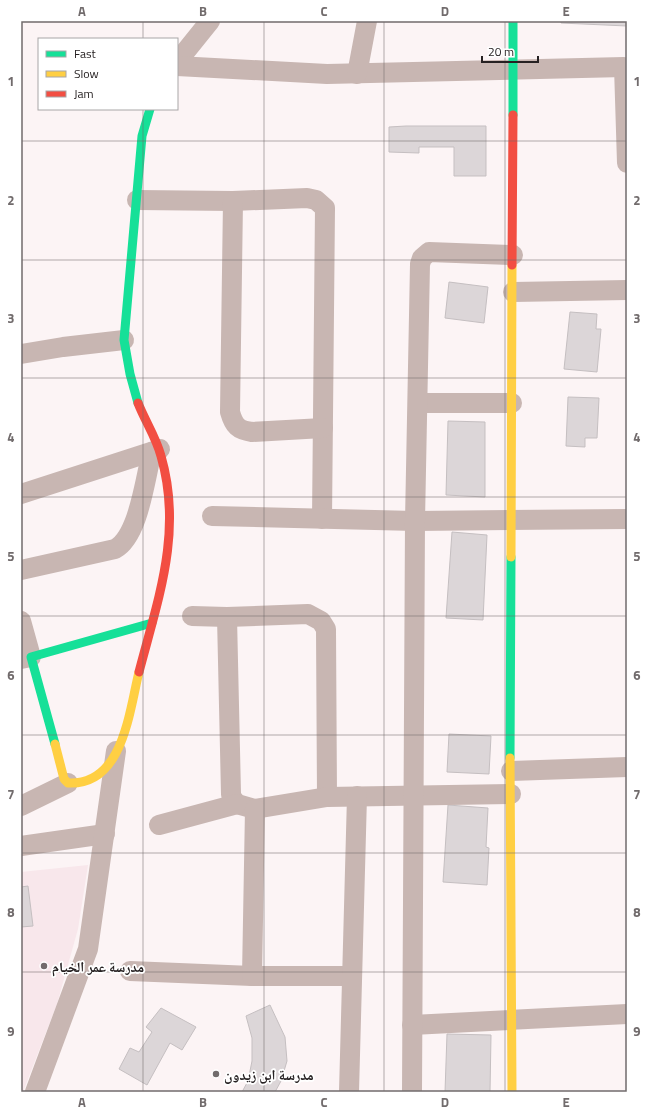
<svg xmlns="http://www.w3.org/2000/svg" width="648" height="1113" font-family="'Titillium Web','Noto Naskh Arabic',sans-serif">
  <style>
    .built { fill: #f8e7eb }
    .building { fill: #dcd6d8; stroke: #c5bfc1 }
    .lines { fill: none; stroke-linecap: round; stroke-linejoin: round }
    .street { stroke: #c8b6b2; stroke-width: 20 }
    .fast { stroke: #16e098; stroke-width: 9 }
    .slow { stroke: #ffcf43; stroke-width: 9 }
    .jam { stroke: #f24e42; stroke-width: 9 }
    .grid { fill: none; stroke: #716b6c; stroke-width: 1; stroke-opacity: 0.55 }
    .poi-dot { fill: #716b6c; stroke: #fff; stroke-width: 1.5 }
    .labels { text-anchor: middle; dominant-baseline: central; stroke-width: 3.5; stroke-linejoin: round; paint-order: stroke }
    .poi-label { font-size: 14px; font-weight: bold; fill: #262122; stroke: #fff; text-anchor: start }
    .neatline { fill: none; stroke: #716b6c; stroke-width: 1.5 }
    .grid-label { font-size: 13px; text-anchor: middle; font-weight: bold; fill: #716b6c }
  </style>
  <rect width="100%" height="100%" fill="#fcf4f5"/>
  <path class="built" d="M88,865l-10,64 -21,75 -34,88h-2v-220z"/>
  <g class="building">
    <path d="M561,21h66v5l-66,-3z"/>
    <path d="M406,126h80v50h-32v-29h-35v6l-30,-1v-25z"/>
    <path d="M449,282l39,5 -4,36 -39,-5z"/>
    <path d="M570,312l27,2 -1,15h5l-4,43 -33,-3z"/>
    <path d="M568,397l31,1 -2,40h-12v9l-19,-1z"/>
    <path d="M448,421l37,1v75l-39,-2z"/>
    <path d="M452,532l35,3 -4,85 -37,-2z"/>
    <path d="M449,734l42,2 -2,38 -42,-2z"/>
    <path d="M448,805l40,3 -2,39 3,1 -2,37 -44,-3z"/>
    <path d="M28,886l5,40 -12,1v-40z"/>
    <path d="M270,1005l15,32 2,24 -6,20 -6,11h-33l6,-11 4,-20v-23l-6,-22z"/>
    <path d="M161,1008l35,19 -14,23 -12,-7 -23,42 -28,-16 11,-21 9,4 13,-20 -6,-5z"/>
    <path d="M447,1034l44,1 -1,57h-45z"/>
  </g>
  <g class="lines">
    <g class="street">
      <path d="M177,62l33,-41"/>
      <path d="M177,66l150,8 297,-7 3,96"/>
      <path d="M357,74l10,-53"/>
      <path d="M137,200l96,1 74,-3 9,2 9,8 -3,311"/>
      <path d="M233,201l-3,211c4,14 8,18 22,20l71,-4"/>
      <path d="M513,292l114,-2"/>
      <path d="M21,354l42,-7 61,-7"/>
      <path d="M418,403h94"/>
      <path d="M21,494l139,-45"/>
      <path d="M212,516l203,5 212,-2"/>
      <path d="M21,570l94,-21c24,-13 30,-71 37,-97"/>
      <path d="M192,616l35,1 81,-3 13,7 5,8 1,168"/>
      <path d="M227,617l4,177 1,4 5,6 18,5 72,-12 184,-3"/>
      <path d="M21,621l10,36 -10,2"/>
      <path d="M511,771l116,-4"/>
      <path d="M21,806l47,-23"/>
      <path d="M159,825l78,-21"/>
      <path d="M21,846l84,-12"/>
      <path d="M130,971l122,5h99"/>
      <path d="M252,976l3,-167"/>
      <path d="M412,1025l215,-11"/>
      <path d="M35,1092l53,-143 28,-198"/>
      <path d="M349,1092l8,-296"/>
      <path d="M412,1092l3,-571 5,-257 2,-6 7,-6 84,3"/>
    </g>
    <g class="fast">
      <path d="M513,115v-94"/>
      <path d="M138,403l-8,-29 -6,-34 18,-204 8,-27"/>
      <path d="M55,744l-24,-87 121,-34"/>
      <path d="M510,758l1,-201"/>
    </g>
    <g class="slow">
      <path d="M511,557l1,-292"/>
      <path d="M55,744l9,35 4,4c55,3 61,-71 71,-111"/>
      <path d="M510,758l2,334"/>
    </g>
    <g class="jam">
      <path d="M512,265l1,-150"/>
      <path d="M138,403c7,18 18,34 23,53 22,76 -3,143 -22,216"/>
    </g>
  </g>
  <path class="grid" d="M143,21v18M264,21v1071M384,21v1071M505,21v1071M143,109v983M21,141h606M21,260h606M21,378h606M21,497h606M21,616h606M21,735h606M21,853h606M21,972h606"/>
  <g class="poi-dot">
    <circle cx="44" cy="966" r="4"/>
    <circle cx="216" cy="1074" r="4"/>
  </g>
  <g class="labels">
    <g class="poi-label">
      <text x="52" y="966">مدرسة عمر الخيام</text>
      <text x="224" y="1074">مدرسة ابن زيدون</text>
    </g>
  </g>
  <rect width="648" height="1113" fill="none" stroke="#ffffff" stroke-width="44"/>
  <rect x="38" y="38" width="140" height="72" fill="#ffffff" stroke="#a8a6a7"/>
  <rect x="46" y="51" width="20" height="6" fill="#16e098" stroke="#a8a6a7"/>
  <text x="74" y="58" font-size="12" fill="#262122">Fast</text>
  <rect x="46" y="71" width="20" height="6" fill="#ffcf43" stroke="#a8a6a7"/>
  <text x="74" y="78" font-size="12" fill="#262122">Slow</text>
  <rect x="46" y="91" width="20" height="6" fill="#f24e42" stroke="#a8a6a7"/>
  <text x="74" y="98" font-size="12" fill="#262122">Jam</text>
  <path d="M482 56v6h56v-6" fill="none" stroke="#262122" stroke-width="2"/>
  <text x="488" y="56" font-size="12" fill="#262122" stroke="#ffffff" stroke-width="3" paint-order="stroke">20 m</text>
  <rect x="22" y="22" width="604" height="1069" class="neatline"/>
  <g class="grid-label">
    <text x="82" y="16">A</text>
    <text x="203" y="16">B</text>
    <text x="324" y="16">C</text>
    <text x="445" y="16">D</text>
    <text x="566" y="16">E</text>
    <text x="11" y="86">1</text>
    <text x="637" y="86">1</text>
    <text x="11" y="205">2</text>
    <text x="637" y="205">2</text>
    <text x="11" y="323">3</text>
    <text x="637" y="323">3</text>
    <text x="11" y="442">4</text>
    <text x="637" y="442">4</text>
    <text x="11" y="561">5</text>
    <text x="637" y="561">5</text>
    <text x="11" y="680">6</text>
    <text x="637" y="680">6</text>
    <text x="11" y="799">7</text>
    <text x="637" y="799">7</text>
    <text x="11" y="917">8</text>
    <text x="637" y="917">8</text>
    <text x="11" y="1036">9</text>
    <text x="637" y="1036">9</text>
    <text x="82" y="1107">A</text>
    <text x="203" y="1107">B</text>
    <text x="324" y="1107">C</text>
    <text x="445" y="1107">D</text>
    <text x="566" y="1107">E</text>
  </g>
</svg>
